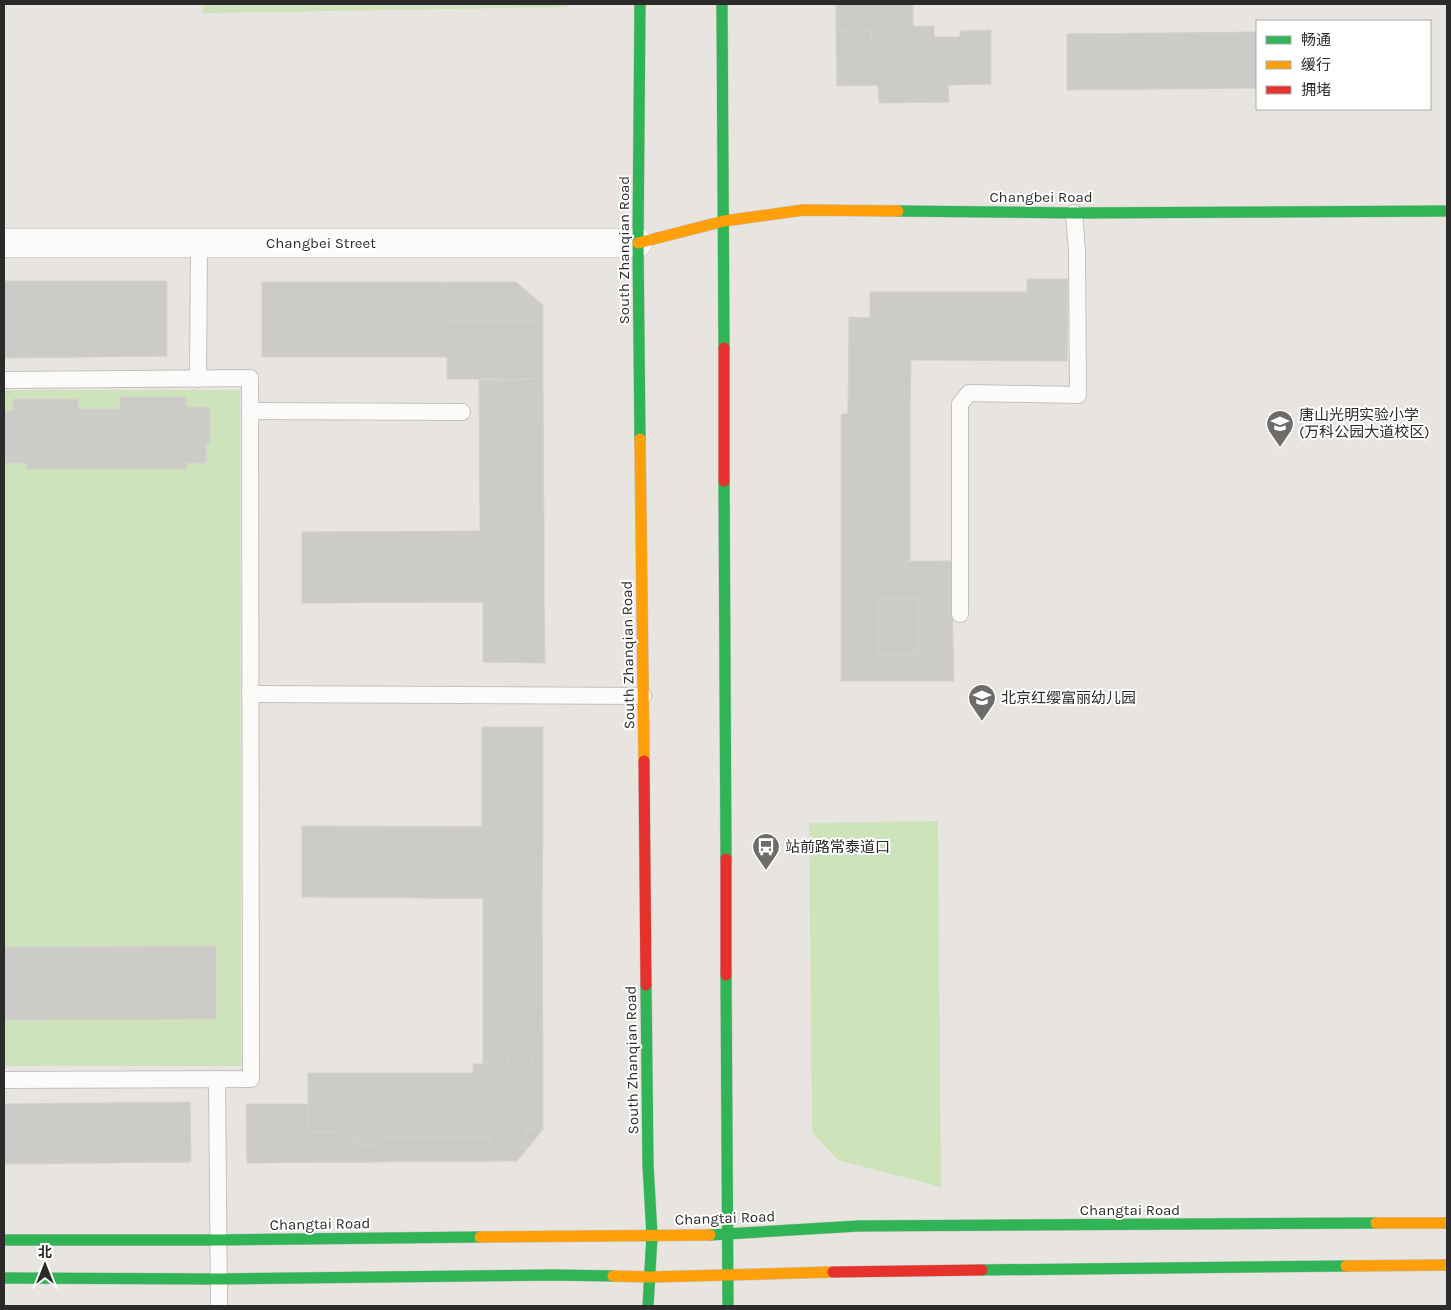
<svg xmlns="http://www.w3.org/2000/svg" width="1451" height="1310" font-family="Karla,'Noto Sans SC',sans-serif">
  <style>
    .green { fill: #cde3ba }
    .building { fill: #cdcbc7; stroke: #d3d1cd; fill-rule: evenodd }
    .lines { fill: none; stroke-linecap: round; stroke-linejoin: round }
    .lane-casing { stroke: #c2c1c1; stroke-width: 18 }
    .street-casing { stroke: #c2c1c1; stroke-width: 29 }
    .fast-casing { stroke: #c2c1c1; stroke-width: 12 }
    .slow-casing { stroke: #c2c1c1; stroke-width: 12 }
    .jam-casing { stroke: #c2c1c1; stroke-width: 12 }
    .lane { stroke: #fcfbfa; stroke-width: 16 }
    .street { stroke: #fcfbfa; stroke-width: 28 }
    .fast { stroke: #30b455; stroke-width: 11 }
    .slow { stroke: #ff9f0a; stroke-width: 11 }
    .jam { stroke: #e5322d; stroke-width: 11 }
    .labels { text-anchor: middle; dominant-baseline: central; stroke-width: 4; stroke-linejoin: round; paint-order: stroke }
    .street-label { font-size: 15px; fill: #2b2b2b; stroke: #fff }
    .poi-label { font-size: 15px; fill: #2b2b2b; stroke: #fff; text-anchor: start }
  </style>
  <rect width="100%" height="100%" fill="#e8e5e0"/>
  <g class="green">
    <path d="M203,4h364l1,3 -365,6z"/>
    <path d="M4,390h236l1,676h-237z"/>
    <path d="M938,821l3,366 -103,-27 -26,-28 -3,-309z"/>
  </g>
  <g class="building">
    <path d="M836,4h77v23h-22l1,11h-21v-8l-35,1z"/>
    <path d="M934,26v11h26v-6l31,-1v54l-43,1 1,17 -70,1 -1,-18 -41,1 -1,-55 35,-1v8h21l-1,-11z"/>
    <path d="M1257,32v56l-190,2v-56z"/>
    <path d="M1027,279h41l-1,82 -156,-1 -1,53h-62l1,-96 21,1v-26h157z"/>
    <path d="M4,281h163v75l-163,2z"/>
    <path d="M262,282h184v40h97v57h-96v-22h-185z"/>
    <path d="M446,282h70l27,23v17h-97z"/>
    <path d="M543,379l1,152h-64l-1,-151z"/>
    <path d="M120,397h66v10h24v36h-4v20h-19v6h-160v-6h-21v-6h-2v-46h9v-12h65v10h42z"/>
    <path d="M848,413h62v149h-69v-147z"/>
    <path d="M480,531h64v71l-242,1v-71z"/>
    <path d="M951,561l3,120h-113v-119zM878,598h40v57h-40z"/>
    <rect x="878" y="598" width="40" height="57"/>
    <path d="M483,602h61l1,61 -62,-1z"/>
    <rect x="482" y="727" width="61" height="100"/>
    <path d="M302,826l241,1 -1,72 -240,-2z"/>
    <path d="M483,898l59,1 1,172h-10v-18h-24v11h-26z"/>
    <path d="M216,946v73l-212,1v-73z"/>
    <path d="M509,1053h24v18h10v58h-17v18h-36v-10h-109v8h-22v-6h-18v-7h-33v-59h165v-9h36z"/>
    <path d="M190,1102l1,60 -187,2v-60z"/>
    <path d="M246,1104h62v28h33v7h18v6h22v-8h109v10h36v-18h17l-26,32 -270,2z"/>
  </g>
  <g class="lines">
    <defs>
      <g id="lane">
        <path d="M198,379l1,-136"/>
        <path d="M4,380l246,-2 1,701 -247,1"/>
        <path d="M250,411l212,1"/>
        <path d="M960,614v-210l9,-11 109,2 -1,-144 -3,-38"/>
        <path d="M250,694l393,2"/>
        <path d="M217,1079l2,227"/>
      </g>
      <path id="street" d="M4,243h634"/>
      <g id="fast">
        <path d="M640,4l-2,239 2,196"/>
        <path d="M722,4l2,344"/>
        <path d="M898,211l176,2 373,-2"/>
        <path d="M724,481l2,378"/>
        <path d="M726,975l2,331"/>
        <path d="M646,985l2,180 4,71 -4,70"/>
        <path d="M710,1235l148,-9 518,-3"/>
        <path d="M4,1240h214l262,-3"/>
        <path d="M982,1270l364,-4"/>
        <path d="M4,1278l215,1 336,-4 58,1"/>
      </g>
      <g id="slow">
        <path d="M638,243l86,-22 79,-11 95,1"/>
        <path d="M640,439l4,322"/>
        <path d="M1376,1223h71"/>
        <path d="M480,1237l230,-2"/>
        <path d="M1346,1266l101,-1"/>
        <path d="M613,1276l38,1 182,-5"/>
      </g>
      <g id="jam">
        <path d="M724,348v133"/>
        <path d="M644,761l2,224"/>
        <path d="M726,859v116"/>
        <path d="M833,1272l149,-2"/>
      </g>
    </defs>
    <use href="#lane" class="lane-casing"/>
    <use href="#street" class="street-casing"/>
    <use href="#fast" class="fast-casing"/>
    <use href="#slow" class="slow-casing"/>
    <use href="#jam" class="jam-casing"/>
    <use href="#lane" class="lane"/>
    <use href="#street" class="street"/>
    <use href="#fast" class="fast"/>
    <use href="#slow" class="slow"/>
    <use href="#jam" class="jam"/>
  </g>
  <defs>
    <symbol id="school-pin" viewBox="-11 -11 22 30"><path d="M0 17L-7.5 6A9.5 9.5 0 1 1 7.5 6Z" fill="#6d6c6a" stroke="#fff"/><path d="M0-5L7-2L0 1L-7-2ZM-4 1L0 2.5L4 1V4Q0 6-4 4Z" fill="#fff"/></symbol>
    <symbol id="bus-pin" viewBox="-11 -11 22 30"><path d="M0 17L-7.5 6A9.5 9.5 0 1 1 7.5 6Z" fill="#6d6c6a" stroke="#fff"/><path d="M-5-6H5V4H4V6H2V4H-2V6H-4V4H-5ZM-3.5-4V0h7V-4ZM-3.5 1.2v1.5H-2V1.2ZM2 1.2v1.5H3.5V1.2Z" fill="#fff"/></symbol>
  </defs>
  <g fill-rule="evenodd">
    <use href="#school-pin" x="1264" y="408" width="32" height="43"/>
    <use href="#school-pin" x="966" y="682" width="32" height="43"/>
    <use href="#bus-pin" x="750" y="831" width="32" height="43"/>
  </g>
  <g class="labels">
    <g class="street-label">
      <text x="1041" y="197">Changbei Road</text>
      <text x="321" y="243">Changbei Street</text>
      <text transform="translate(624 250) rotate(-90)">South Zhanqian Road</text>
      <text transform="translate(628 655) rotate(-91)">South Zhanqian Road</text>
      <text transform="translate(632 1060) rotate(-91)">South Zhanqian Road</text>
      <text x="1130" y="1210">Changtai Road</text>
      <text transform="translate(725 1218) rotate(-2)">Changtai Road</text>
      <text transform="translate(320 1224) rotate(-1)">Changtai Road</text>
    </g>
    <g class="poi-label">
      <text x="1299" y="415">唐山光明实验小学<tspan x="1299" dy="17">(万科公园大道校区)</tspan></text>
      <text x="1001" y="698">北京红缨富丽幼儿园</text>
      <text x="785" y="847">站前路常泰道口</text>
    </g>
  </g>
  <rect width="1451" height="1310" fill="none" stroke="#2b2b2b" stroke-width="10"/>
  <rect x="1256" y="20" width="175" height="90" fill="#ffffff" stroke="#aaaaaa"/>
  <rect x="1266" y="36" width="25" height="8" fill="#30b455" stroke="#aaaaaa"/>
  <text x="1301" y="45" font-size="15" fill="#2b2b2b">畅通</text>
  <rect x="1266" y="61" width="25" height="8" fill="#ff9f0a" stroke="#aaaaaa"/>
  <text x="1301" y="70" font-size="15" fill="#2b2b2b">缓行</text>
  <rect x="1266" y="86" width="25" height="8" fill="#e5322d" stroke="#aaaaaa"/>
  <text x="1301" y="95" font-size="15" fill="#2b2b2b">拥堵</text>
  <g transform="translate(45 1265)" stroke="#ffffff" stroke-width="4" paint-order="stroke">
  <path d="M0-4L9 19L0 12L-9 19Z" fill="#2b2b2b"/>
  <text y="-8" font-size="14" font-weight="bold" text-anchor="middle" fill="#2b2b2b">北</text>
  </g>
</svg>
